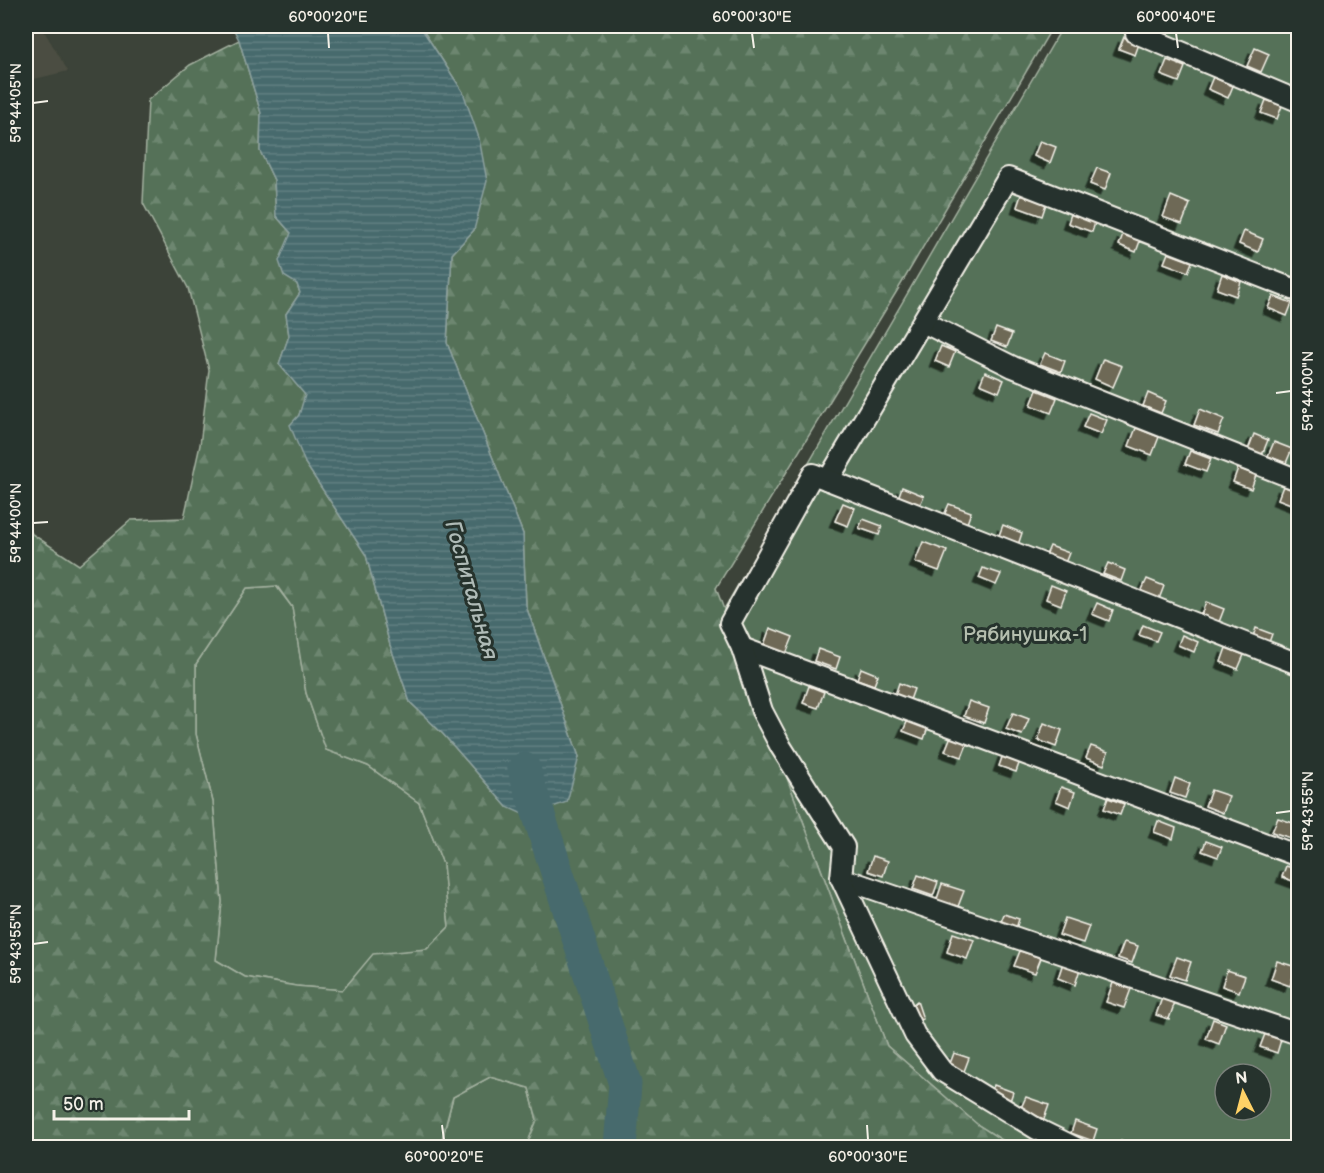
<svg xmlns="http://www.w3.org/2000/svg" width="1324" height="1173" font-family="'Balsamiq Sans',sans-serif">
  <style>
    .built { fill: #4b4e42 }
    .green { fill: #547158; stroke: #a4b1a0; stroke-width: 1.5; fill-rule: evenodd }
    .forest { fill: url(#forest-firs); stroke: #a4b1a0; stroke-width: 1.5; fill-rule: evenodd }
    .water { fill: url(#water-rules); stroke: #8ca09e; stroke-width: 1.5 }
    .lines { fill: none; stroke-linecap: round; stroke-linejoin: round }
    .river { stroke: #476a6d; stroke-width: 33 }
    .building { fill: #6e6956; stroke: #f4f1e8; stroke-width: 1.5; filter: url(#shadow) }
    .minor-casing { stroke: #f4f1e8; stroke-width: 24 }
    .minor { stroke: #26332d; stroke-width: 20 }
    .ticks { fill: none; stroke: #f4f1e8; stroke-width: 2 }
    .labels { text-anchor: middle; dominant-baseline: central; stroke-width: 6; stroke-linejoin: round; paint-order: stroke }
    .park-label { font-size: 21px; fill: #b4beae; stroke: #26332d }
    .water-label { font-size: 22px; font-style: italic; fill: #afbbb7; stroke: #26332d }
    .neatline { fill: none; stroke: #f4f1e8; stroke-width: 2 }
    .ticks-label { font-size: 15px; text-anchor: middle; fill: #f4f1e8 }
  </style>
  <defs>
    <pattern id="forest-firs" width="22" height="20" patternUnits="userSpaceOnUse" patternTransform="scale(1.5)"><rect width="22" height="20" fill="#547158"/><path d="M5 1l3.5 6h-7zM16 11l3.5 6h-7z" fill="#6d8670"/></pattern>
    <pattern id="water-rules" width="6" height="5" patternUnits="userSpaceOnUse" patternTransform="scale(1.5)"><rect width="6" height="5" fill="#476a6d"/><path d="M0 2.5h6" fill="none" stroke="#628082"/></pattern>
    <filter id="shadow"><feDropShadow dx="-5.5" dy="5.5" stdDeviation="0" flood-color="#0009"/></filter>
  </defs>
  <rect width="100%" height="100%" fill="#3c4339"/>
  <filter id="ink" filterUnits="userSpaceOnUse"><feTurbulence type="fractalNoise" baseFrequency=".0167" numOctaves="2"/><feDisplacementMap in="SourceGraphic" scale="12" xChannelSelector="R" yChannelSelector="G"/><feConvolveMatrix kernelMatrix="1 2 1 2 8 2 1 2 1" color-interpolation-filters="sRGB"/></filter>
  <g filter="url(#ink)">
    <path class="built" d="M26,26h15l27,45 -42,10z"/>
    <g class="green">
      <path d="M1063,26h235v1121h-285l-35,-22 -91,-79 -163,-437zM1225,1074h36v36h-36z"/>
      <path d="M276,586l16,21 14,86 20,57 42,16 51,37 24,61 6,63 -22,22 -54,6 -30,35 -47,-4 -51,-9 -29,-17 6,-58 -9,-100 -17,-68v-70l51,-76z"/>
      <path d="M490,1077l39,11 8,32 -11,27 -86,1 13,-51z"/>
    </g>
    <path class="forest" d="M420,26h633l-150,255 -187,307 171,458 91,79 35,22h-487l11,-27 -8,-32 -39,-11 -37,20 -13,50h-414v-629l6,16 47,31 52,-45 53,-2 16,-73 9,-75 -21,-82 -45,-85 5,-103 42,-35 49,-25 22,73 -1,38 14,29 2,36 15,17 6,51 3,9 -14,21 3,22 -10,28 27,31 -7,20 6,48 61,92 24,90 20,57 33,32 64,73 72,-50 -53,-151 -3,-72 -76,-191 5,-89 22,-24 -11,-138zM277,586l15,21 14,86 20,57 42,16 51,37 24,61 6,63 -22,22 -54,5 -30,36 -47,-4 -51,-9 -29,-17 6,-58 -9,-100 -17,-68v-70l51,-76z"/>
    <path class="water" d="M232,26h188l43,66 16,46 8,43 -13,49 -22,24 -5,89 76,191 3,72 53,151 -12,45 -40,14 -20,-9 -64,-73 -33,-32 -20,-57 -24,-90 -61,-92 -15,-38 9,-10 6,-20 -26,-31 10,-28 -3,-22 14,-21 -3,-9 -13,-8 -5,-15 12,-28 -15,-17 -2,-36 -14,-29 1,-38 -22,-73z"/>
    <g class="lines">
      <path class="river" d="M524,769l101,315 -5,64"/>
    </g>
    <g class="building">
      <path d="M1124,37l15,7 -4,11 -16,-6z"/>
      <path d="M1255,48l14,6 -8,18 -14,-6z"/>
      <path d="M1167,60l18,7 -6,15 -18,-7z"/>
      <path d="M1213,77l20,9 -5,12 -20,-9z"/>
      <path d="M1266,100l16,6 -5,13 -16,-6z"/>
      <path d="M1040,141l16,6 -6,16 -16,-7z"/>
      <path d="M1097,168l14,5 -6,17 -15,-6z"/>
      <path d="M1021,195l25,9 -4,12 -25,-9z"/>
      <path d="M1171,196l19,8 -8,20 -19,-7z"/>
      <path d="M1071,214l24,9 -3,9 -24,-9z"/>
      <path d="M1244,231l19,8 -5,13 -19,-8z"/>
      <path d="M1123,234l17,7 -4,11 -17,-7z"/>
      <path d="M1168,253l24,9 -4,10 -24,-9z"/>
      <path d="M1222,274l19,8 -5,14 -19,-7z"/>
      <path d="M1273,296l19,7 -5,13 -19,-8z"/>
      <path d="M996,328l16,6 -5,13 -16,-6z"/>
      <path d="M941,346l14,6 -6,15 -14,-6z"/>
      <path d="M1045,353l20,8 -4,11 -21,-8z"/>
      <path d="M1103,359l19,7 -9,21 -18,-8z"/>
      <path d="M985,372l19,8 -5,12 -19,-8z"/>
      <path d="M1037,390l20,8 -6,15 -20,-8z"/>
      <path d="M1148,393l18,8 -5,12 -18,-7z"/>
      <path d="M1200,409l24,10 -6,15 -24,-9z"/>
      <path d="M1089,413l18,7 -6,14 -18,-7z"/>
      <path d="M1136,428l23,9 -7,18 -23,-9z"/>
      <path d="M1254,434l14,6 -6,15 -14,-5z"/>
      <path d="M1274,442l18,7 -6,14 -18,-7z"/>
      <path d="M1190,451l21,8 -5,13 -21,-8z"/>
      <path d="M1238,468l18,7 -5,14 -18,-7z"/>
      <path d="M1283,486l15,6v6l-2,8 -18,-7z"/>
      <path d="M902,487l22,9 -6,13 -21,-8z"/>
      <path d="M843,503l12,5 -7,18 -13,-5z"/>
      <path d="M949,504l22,8 -6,17 -23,-9z"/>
      <path d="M863,519l19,7 -3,9 -20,-7z"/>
      <path d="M1003,525l19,8 -4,12 -20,-7z"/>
      <path d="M923,542l24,9 -8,20 -24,-9z"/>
      <path d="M1050,546l19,7 -6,15 -19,-8z"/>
      <path d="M1108,563l17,7 -4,11 -18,-7z"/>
      <path d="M983,568l18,6 -5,11 -17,-7z"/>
      <path d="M1147,579l17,7 -5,13 -18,-7z"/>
      <path d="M1051,585l15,6 -5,14 -15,-6z"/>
      <path d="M1206,602l18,7 -5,13 -18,-7z"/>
      <path d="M1097,603l16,7 -4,11 -17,-7z"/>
      <path d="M1143,625l17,7 -4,9 -17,-6z"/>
      <path d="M770,628l23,9 -7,17 -22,-9z"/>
      <path d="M1256,628l16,6 -4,11 -16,-6z"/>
      <path d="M1182,635l16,7 -4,10 -16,-7z"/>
      <path d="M1226,648l18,7 -6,14 -17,-7z"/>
      <path d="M818,649l22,8 -4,12 -22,-8z"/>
      <path d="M861,668l17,7 -4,10 -17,-6z"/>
      <path d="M899,683l15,6 -4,11 -15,-5z"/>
      <path d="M809,686l15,6 -6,16 -15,-5z"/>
      <path d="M969,701l20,7 -5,15 -20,-7z"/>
      <path d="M1013,713l16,6 -7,16 -16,-6z"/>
      <path d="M908,720l20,7 -4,12 -21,-8z"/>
      <path d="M1044,723l18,7 -6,17 -18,-7z"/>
      <path d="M951,736l17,6 -6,15 -17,-6z"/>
      <path d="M1091,746l17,6 -4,13 -18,-7z"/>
      <path d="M1004,752l17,6 -5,14 -17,-6z"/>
      <path d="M1175,778l15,6 -5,14 -15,-5z"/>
      <path d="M1061,787l14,5 -5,15 -14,-6z"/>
      <path d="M1211,790l18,6 -6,17 -18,-7z"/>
      <path d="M1108,798l16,6 -4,11 -16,-6z"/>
      <path d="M1278,818l18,6 -5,14 -19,-6z"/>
      <path d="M1158,821l18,7 -3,11 -19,-7z"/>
      <path d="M1206,841l16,6 -4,10 -16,-6z"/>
      <path d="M873,856l15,5 -5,15 -15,-5z"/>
      <path d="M1286,866l12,4v13l-16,-6z"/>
      <path d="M918,875l20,7 -5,14 -20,-7z"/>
      <path d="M942,884l22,7 -7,18 -21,-7z"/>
      <path d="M1004,914l15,5 -4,13 -16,-5z"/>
      <path d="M1065,918l24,8 -6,17 -24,-8z"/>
      <path d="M953,933l21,7 -7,19 -20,-7z"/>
      <path d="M1124,942l14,4 -6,17 -14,-5z"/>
      <path d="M1020,951l21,7 -6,15 -21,-7z"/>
      <path d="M1177,957l14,5 -6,18 -15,-5z"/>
      <path d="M1277,961l19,6 -6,19 -19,-7z"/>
      <path d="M1063,963l17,6 -5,16 -17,-7z"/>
      <path d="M1227,970l18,6 -6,16 -17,-6z"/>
      <path d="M1113,983l18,6 -7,19 -18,-6z"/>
      <path d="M1162,998l13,4 -6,17 -13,-4z"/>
      <path d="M917,1001l6,18 -7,2 -5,-15z"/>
      <path d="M1213,1019l13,5 -7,20 -13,-5z"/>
      <path d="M1265,1034l16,6 -4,13 -17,-6z"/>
      <path d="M954,1053l15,5 -6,16 -15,-5z"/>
      <path d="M994,1085l19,7 -3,9 -19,-7z"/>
      <path d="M1026,1097l23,8 -5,14 -24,-9z"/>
      <path d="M1075,1121l22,8 -4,12 -22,-8z"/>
      <path d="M1121,1140l19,8h-21z"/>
    </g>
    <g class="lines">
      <defs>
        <g id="minor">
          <path d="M1136,33l162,68"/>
          <path d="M923,322l90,45 285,113"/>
          <path d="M828,480l180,-302 290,113"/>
          <path d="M742,648l556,208"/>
          <path d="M841,878l457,156"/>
          <path d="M1076,1148l-39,-19 -95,-58 -27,-36 -74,-157 3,-31 -63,-100 -19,-36 -20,-63 -12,-25 83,-149 485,190"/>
        </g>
      </defs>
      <use href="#minor" class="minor-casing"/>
      <use href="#minor" class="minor"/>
    </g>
  </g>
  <path class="ticks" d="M328,33l1,15M752,33l2,15M1176,33l2,15M33,103l15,-2M1276,393l15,-2M33,523l15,-1M1276,813l15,-2M33,944l15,-2M442,1125l2,15M867,1125l1,15"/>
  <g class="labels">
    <g class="park-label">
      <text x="1025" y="634">Рябинушка-1</text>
    </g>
    <g class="water-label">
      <text transform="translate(471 590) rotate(74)">Госпитальная</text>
    </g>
  </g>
  <rect width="1324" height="1173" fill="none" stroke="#26332d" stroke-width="66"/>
  <g transform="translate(1243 1092) rotate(354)"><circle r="28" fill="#26332d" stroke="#787f78" stroke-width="1.5"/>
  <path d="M0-4.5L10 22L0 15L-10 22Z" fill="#ffd166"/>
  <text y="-9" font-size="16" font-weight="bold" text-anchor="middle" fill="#f4f1e8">N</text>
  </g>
  <path d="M54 1110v9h135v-9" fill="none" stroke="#f4f1e8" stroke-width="3"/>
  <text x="63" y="1110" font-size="18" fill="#f4f1e8" stroke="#26332d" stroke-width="4.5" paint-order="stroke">50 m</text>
  <rect x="33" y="33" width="1258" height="1107" class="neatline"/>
  <g class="ticks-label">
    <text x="328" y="22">60°00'20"E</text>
    <text x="752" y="22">60°00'30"E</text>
    <text x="1176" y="22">60°00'40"E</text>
    <text transform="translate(16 103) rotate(-90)" y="5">59°44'05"N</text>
    <text transform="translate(1308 391) rotate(-90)" y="5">59°44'00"N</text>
    <text transform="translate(16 523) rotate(-90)" y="5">59°44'00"N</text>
    <text transform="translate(1308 811) rotate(-90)" y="5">59°43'55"N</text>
    <text transform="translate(16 944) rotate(-90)" y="5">59°43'55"N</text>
    <text x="444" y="1162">60°00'20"E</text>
    <text x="868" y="1162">60°00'30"E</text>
  </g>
</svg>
